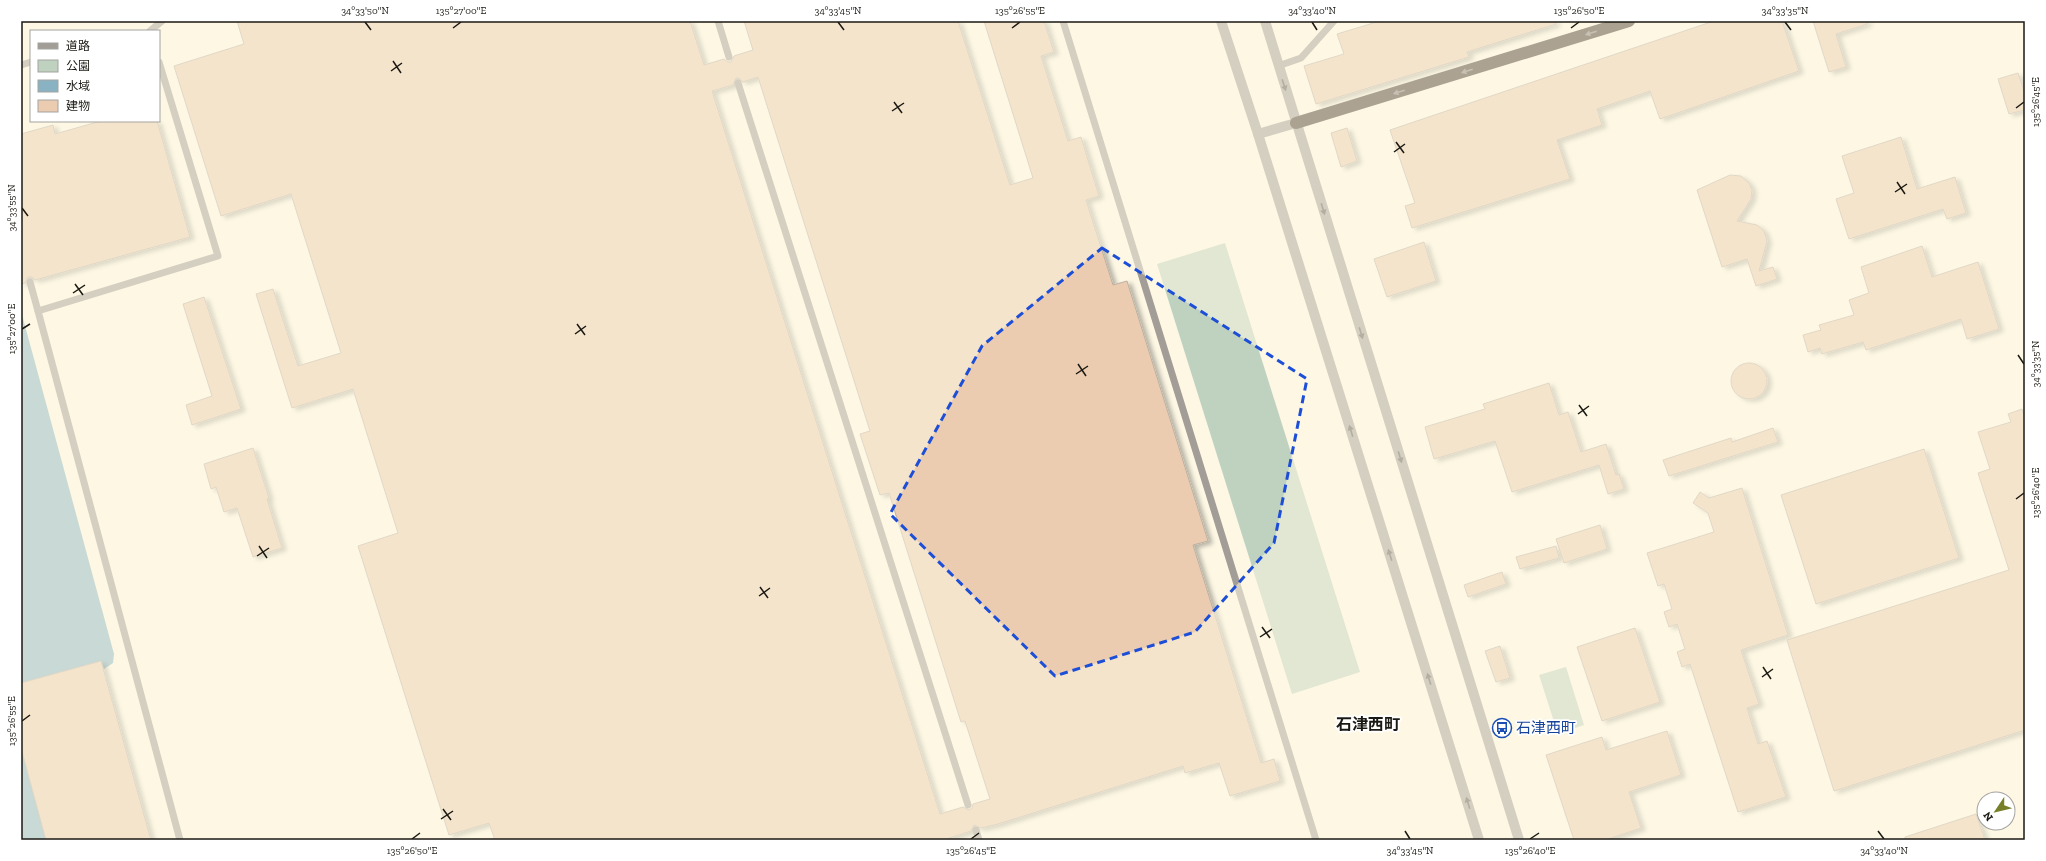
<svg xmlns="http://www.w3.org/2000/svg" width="2046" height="861" font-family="'Zilla Slab','Noto Sans JP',serif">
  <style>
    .green { fill: #bfd2bf }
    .water { fill: #89b3c3 }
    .building { fill: #ebccb0; stroke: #beb0a2; fill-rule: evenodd; filter: url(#shadow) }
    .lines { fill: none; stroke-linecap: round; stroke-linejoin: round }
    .service { stroke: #a39d97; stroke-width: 7 }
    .tertiary { stroke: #a39d97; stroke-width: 10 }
    .motorway { stroke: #473a30; stroke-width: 12 }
    .oneway { fill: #877f78 }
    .oneway2 { fill: #58544e }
    .marked { fill: none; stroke: #1d4ed8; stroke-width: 3; stroke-dasharray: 8 5; stroke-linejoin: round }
    .ticks { fill: none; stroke: #1b1913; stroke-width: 1.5 }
    .labels { text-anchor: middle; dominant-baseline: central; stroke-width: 3.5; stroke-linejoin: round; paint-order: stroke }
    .transit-label { font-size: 15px; fill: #164399; stroke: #fff; text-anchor: start }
    .neighbourhood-label { font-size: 16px; font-weight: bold; fill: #1b1913; stroke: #fff }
    .neatline { fill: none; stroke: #1b1913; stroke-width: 1.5 }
    .ticks-label { font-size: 10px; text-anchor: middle; fill: #1b1913 }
  </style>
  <defs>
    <filter id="shadow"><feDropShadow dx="4.5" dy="2.5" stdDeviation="2" flood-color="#0004"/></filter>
  </defs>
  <rect width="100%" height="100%" fill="#fdf7e4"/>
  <g class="green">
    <path d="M1225,243l135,429 -68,22 -135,-430z"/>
    <path d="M1566,667l18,58 -26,9 -19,-59z"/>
  </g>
  <path class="water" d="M21,311l93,343 -1,9 -9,6 -42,11 46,160h-87z"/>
  <g class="building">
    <path d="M237,21h453l14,44 20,-6 4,3h3l3,-6 19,-6 -9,-29h214l52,164 23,-7 -49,-157h60l10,31 -13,4 27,85 13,-4 18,59 -13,4 27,85 14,-4 81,260 -15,4 68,218 13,-4 6,22 -50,15 -11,-33 -34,10 -2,-7 -185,58 -17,4 -7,-3 -3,6 -28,9h-448l-6,-17 -40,12 -91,-289 40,-13 -45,-144 -61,19 -36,-114 17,-5 25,77 43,-13 -50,-159 -70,22 -47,-150 70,-22zM758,77l112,354 -10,3 20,61 9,-2 72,229 4,-1 25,78 -17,5 -1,4 -3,2 -6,-3 -23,7 -228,-723 21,-6 3,-7h3l4,4z"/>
    <path d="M1380,21h175l1,3 -89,28 2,5 -153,47 -12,-38 40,-12 -7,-20z"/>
    <path d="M1714,21h68l17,50 -139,48 -10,-28 -53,18 5,16 -45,15 13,39 -158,49 -7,-22 10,-3 -25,-73z"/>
    <path d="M1813,21h54v3l-31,10 10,33 -17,5z"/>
    <path d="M2018,73l7,21v16l-16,4 -11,-35z"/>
    <path d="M101,121h56l33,116 -155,43 -3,-3h-4l-3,6 -4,1v-150l32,-9 2,9z"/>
    <path d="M1347,128l10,33 -16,6 -10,-34z"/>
    <path d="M1901,137l16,52 38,-12 11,36 -19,6 -4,-10 -94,30 -13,-40 18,-6 -12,-37z"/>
    <path d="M1730,175l11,1 8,7 3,7 -1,9 -14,22 20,4 7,6 3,10 -8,30 14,-4 4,12 -21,7 -9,-27 -25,8 -25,-77z"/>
    <path d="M1424,242l12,39 -49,16 -13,-38z"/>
    <path d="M1922,246l10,31 46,-15 21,67 -32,10 -6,-20 -95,31 -3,-8 -41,12 -2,-6 -12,4 -5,-17 18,-5 -2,-5 35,-10 -5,-15 20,-7 -8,-26z"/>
    <path d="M204,297l37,112 -49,16 -6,-20 26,-9 -29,-92z"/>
    <circle cx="1749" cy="381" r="18"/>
    <path d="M1549,383l10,32 9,-3 13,40 25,-8 10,31 3,-1 5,15 -16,5 -9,-29 -87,27 -17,-51 -61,18 -9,-32 60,-18 -2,-5z"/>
    <path d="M2022,409l3,9v312l-191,61 -47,-151 222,-70 -31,-97 12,-4 -12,-37 33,-10 -3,-8z"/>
    <path d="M1773,428l5,14 -109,34 -6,-16 68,-22 1,4z"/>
    <path d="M253,448l16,50 -2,1 15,49 -29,9 -16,-49 -13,4 -8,-25 -5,2 -7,-25z"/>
    <path d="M1924,449l35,109 -143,46 -35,-109z"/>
    <path d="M1742,488l46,147 -47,15 18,54 -12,4 11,36 9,-3 19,56 -48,15 -48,-148 -8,3 -5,-15 8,-3 -8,-25 -8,3 -5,-15 8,-3 -8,-25 -6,2 -11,-33 67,-21 -6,-19 -15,-10 7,-11 9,6z"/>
    <path d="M1600,525l7,24 -43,14 -8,-24z"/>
    <path d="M1556,546l3,12 -39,11 -4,-12z"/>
    <path d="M1502,572l4,12 -38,13 -4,-12z"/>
    <path d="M1635,628l25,74 -58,19 -25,-74z"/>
    <path d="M1500,646l10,32 -14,4 -11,-31z"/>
    <path d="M101,661l50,179h-105l-25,-92v-65z"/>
    <path d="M1667,731l14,44 -52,17 12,36 -36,12h-31l-28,-85 56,-18 4,13z"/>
    <path d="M1976,814l9,26h-80v-3z"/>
  </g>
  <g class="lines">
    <g class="service">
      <path d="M718,21l11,36"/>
      <path d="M1063,21l253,819"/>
      <path d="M150,31l12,-10"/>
      <path d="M159,62l59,194 -180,55 142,529"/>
      <path d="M21,65l10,-3"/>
      <path d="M1278,66l23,-8 33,-37"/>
      <path d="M738,83l230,722"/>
      <path d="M30,282l8,29"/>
      <path d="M976,830l3,10"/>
    </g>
    <g class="tertiary">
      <path d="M1221,21l37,113 221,706"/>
      <path d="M1265,21l254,819"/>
      <path d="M1258,134l38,-11"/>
    </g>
    <path class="motorway" d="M1296,123l333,-102"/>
  </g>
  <defs><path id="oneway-solid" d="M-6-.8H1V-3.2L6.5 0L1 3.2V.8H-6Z"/></defs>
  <g class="oneway">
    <use href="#oneway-solid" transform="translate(1591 33) rotate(163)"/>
    <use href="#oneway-solid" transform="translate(1467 71) rotate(163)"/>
    <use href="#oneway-solid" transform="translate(1399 92) rotate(163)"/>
  </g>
  <g class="oneway2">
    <use href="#oneway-solid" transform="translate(1284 85) rotate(72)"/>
    <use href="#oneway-solid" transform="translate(1323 209) rotate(73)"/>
    <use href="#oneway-solid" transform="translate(1361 333) rotate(73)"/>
    <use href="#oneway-solid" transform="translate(1351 431) rotate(-107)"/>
    <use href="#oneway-solid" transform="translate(1400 457) rotate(73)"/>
    <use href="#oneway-solid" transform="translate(1390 555) rotate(-107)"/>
    <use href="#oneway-solid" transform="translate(1429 679) rotate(-107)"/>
    <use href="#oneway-solid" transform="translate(1468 803) rotate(-107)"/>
  </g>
  <path d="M0 0H2046V861H0ZM1102,248l205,131 -33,164 -79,89 -140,44 -165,-162 92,-168z" fill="#fdf7e4" fill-opacity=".55" fill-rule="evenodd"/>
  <path class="marked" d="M1102,248l205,131 -33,164 -79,89 -140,44 -165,-162 92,-168z"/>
  <path class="ticks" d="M365,22l6,8M838,22l6,8M1312,22l5,8M1785,22l6,8M453,28l8,-6M1012,28l8,-6M1571,28l8,-6M393,61l8,12M391,71l11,-8M894,102l8,11M2016,108l8,-6M892,111l12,-8M1396,142l8,11M1394,152l11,-8M1897,182l8,12M1895,192l12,-8M22,208l6,8M75,284l8,11M73,293l12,-8M577,324l8,11M22,329l8,-5M575,334l11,-8M2018,355l6,9M1078,364l8,12M1076,374l12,-8M1579,405l8,11M1578,414l11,-8M2016,499l8,-6M259,546l8,12M257,556l12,-8M760,587l8,11M759,596l11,-8M1262,627l8,11M1260,637l12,-8M1763,667l8,12M1762,677l11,-8M22,721l8,-6M443,809l8,11M441,819l12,-8M1405,831l5,8M1878,831l6,8M412,839l8,-6M971,839l8,-6M1530,839l9,-6"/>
  <defs>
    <symbol id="bus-ring" viewBox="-11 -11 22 22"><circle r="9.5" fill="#fff" stroke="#1a4fb4" stroke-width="1.5"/><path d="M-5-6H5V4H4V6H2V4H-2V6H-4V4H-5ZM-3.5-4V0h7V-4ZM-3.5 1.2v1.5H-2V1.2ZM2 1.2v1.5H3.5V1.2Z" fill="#1a4fb4"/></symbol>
  </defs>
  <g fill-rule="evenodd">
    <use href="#bus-ring" x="1491" y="717" width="22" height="22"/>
  </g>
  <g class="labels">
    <g class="transit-label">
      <text x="1516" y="728">石津西町</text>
    </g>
    <g class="neighbourhood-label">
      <text x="1368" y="724">石津西町</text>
    </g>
  </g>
  <rect width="2046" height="861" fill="none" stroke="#ffffff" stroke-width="44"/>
  <rect x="30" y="30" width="130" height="92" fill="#ffffff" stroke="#a4a3a1"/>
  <rect x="38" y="43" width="20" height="6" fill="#a39d97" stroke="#a4a3a1"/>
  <text x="66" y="50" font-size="12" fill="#1b1913">道路</text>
  <rect x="38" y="60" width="20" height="12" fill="#bfd2bf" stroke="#a4a3a1"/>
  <text x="66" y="70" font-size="12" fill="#1b1913">公園</text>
  <rect x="38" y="80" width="20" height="12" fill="#89b3c3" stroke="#a4a3a1"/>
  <text x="66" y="90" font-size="12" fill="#1b1913">水域</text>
  <rect x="38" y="100" width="20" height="12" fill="#ebccb0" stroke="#a4a3a1"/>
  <text x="66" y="110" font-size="12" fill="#1b1913">建物</text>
  <g transform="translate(1996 811) rotate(235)"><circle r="19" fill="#ffffff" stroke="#a4a3a1"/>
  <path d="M0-3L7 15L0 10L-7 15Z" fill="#787f29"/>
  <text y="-6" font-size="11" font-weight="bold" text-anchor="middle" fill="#1b1913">N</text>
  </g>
  <rect x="22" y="22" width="2002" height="817" class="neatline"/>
  <g class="ticks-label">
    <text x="365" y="14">34°33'50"N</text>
    <text x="461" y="14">135°27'00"E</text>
    <text x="838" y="14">34°33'45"N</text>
    <text x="1020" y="14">135°26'55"E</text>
    <text x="1312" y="14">34°33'40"N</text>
    <text x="1579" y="14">135°26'50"E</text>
    <text x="1785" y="14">34°33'35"N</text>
    <text transform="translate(2035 102) rotate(-90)" y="4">135°26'45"E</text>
    <text transform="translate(11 208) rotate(-90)" y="4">34°33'55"N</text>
    <text transform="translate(11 329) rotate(-90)" y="4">135°27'00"E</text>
    <text transform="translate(2035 364) rotate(-90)" y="4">34°33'35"N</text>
    <text transform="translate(2035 493) rotate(-90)" y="4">135°26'40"E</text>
    <text transform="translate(11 721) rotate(-90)" y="4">135°26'55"E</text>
    <text x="412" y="854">135°26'50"E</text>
    <text x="971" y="854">135°26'45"E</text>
    <text x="1410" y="854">34°33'45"N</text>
    <text x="1530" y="854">135°26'40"E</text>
    <text x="1884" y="854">34°33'40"N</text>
  </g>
</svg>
